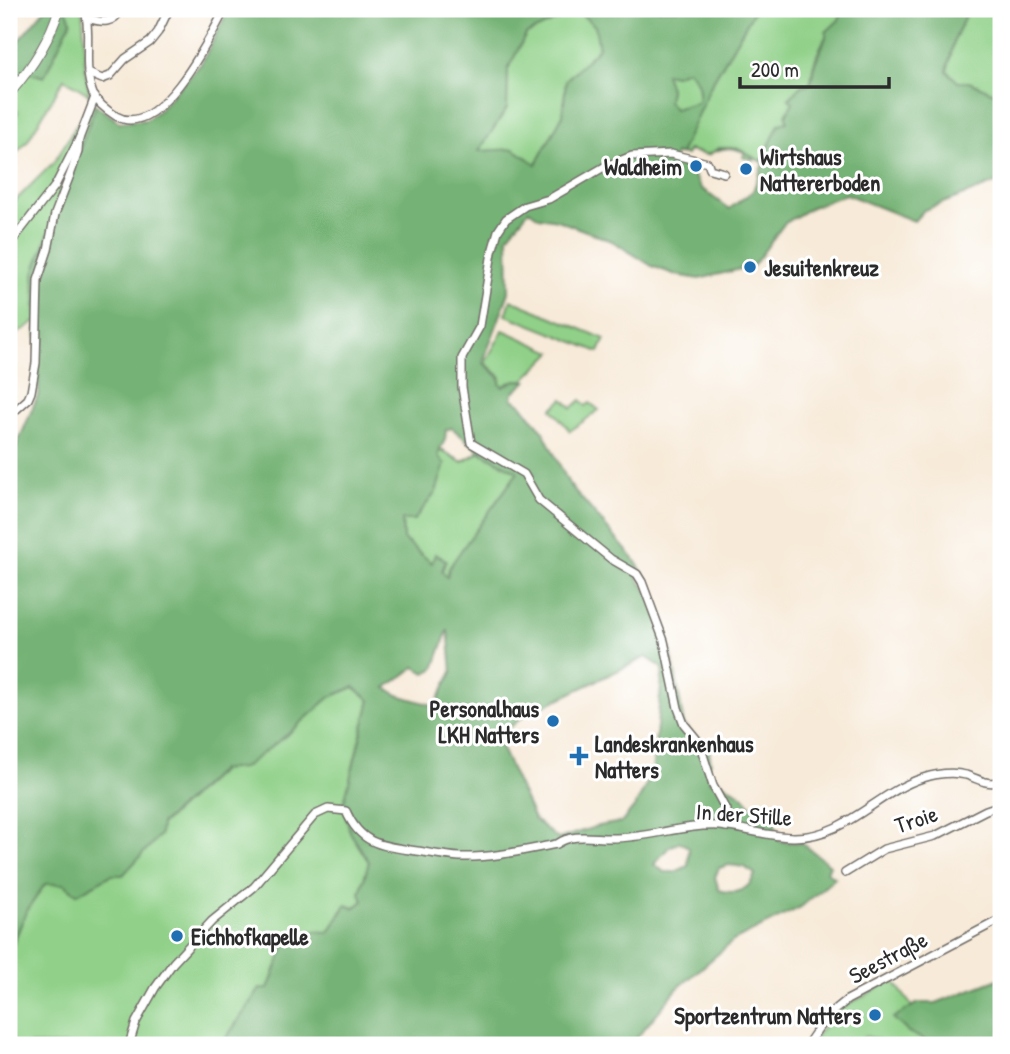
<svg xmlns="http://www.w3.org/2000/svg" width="1010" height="1054" font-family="'Patrick Hand',sans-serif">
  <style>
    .green { fill: #90d088; stroke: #5e7e5a; stroke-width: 2 }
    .forest { fill: #74b274; stroke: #506e50; stroke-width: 2; fill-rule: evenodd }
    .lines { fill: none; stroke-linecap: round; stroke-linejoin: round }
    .minor-casing { stroke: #726e68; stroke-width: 10 }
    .major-casing { stroke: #726e68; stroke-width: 11 }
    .minor { stroke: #fff; stroke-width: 7 }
    .major { stroke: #fff; stroke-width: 9 }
    .poi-dot { fill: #1f6fb2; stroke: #fff; stroke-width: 2.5 }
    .labels { text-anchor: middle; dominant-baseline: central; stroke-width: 6; stroke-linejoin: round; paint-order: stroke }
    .poi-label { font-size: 23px; font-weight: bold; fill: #2b2b2b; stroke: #fff; text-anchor: start }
    .street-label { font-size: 23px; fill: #2b2b2b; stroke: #fff }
  </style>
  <rect width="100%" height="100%" fill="#fff"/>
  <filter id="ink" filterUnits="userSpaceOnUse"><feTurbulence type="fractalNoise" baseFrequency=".0143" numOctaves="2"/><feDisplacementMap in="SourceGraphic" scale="14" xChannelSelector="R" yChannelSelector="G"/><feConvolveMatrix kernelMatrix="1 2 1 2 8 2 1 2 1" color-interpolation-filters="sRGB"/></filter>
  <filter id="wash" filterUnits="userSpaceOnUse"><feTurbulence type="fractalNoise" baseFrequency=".00686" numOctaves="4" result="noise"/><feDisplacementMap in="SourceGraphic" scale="28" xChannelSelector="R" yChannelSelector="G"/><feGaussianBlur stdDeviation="1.57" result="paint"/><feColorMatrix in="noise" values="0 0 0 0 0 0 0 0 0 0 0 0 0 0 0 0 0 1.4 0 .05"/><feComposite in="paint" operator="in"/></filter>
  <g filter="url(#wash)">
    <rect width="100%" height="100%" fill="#f7ead8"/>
    <g class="green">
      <path d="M66,9h16c4,29 0,57 8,86l-26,-16 -37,63 -18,18v-38l9,-10 -9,-10v-15l62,-66z"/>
      <path d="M755,9h88l-4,11c-10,7 -23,34 -26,47 -1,6 -1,11 -3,17l-8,1 -13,13 4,4 -6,21 -8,1 -17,38 -7,-4 -1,2 -11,-3 2,-5c-14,-7 -25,-4 -38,3l-19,-5 -2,5 -7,-1 32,-69z"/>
      <path d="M968,9h33v80l-7,4 -25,-11h-12l-10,-11 7,-30z"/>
      <path d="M577,10l19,16 3,22 -33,32 -3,35 -27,49 -58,-13 29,-43 1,-39 18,-35z"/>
      <path d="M687,70c11,9 14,18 11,33l-24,6 -6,-8 2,-12 -6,-17 11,3z"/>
      <path d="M90,102l6,3 -60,216 -27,18v-132l46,-46z"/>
      <path d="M511,300l94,39 -6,13 -93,-37z"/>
      <path d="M503,330l49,22 -28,28h-9l-12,6 -3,-2 1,-7 -16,-14z"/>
      <path d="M563,399l9,9 9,-8 5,6 4,-3 9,7 -29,21 -18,-22z"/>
      <path d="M440,449l22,13 18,-10 38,20 -58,80 -13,26 -5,-7 4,-10 -14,3 -29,-25 -1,-20h13z"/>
      <path d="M354,687l16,13 -16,62 -4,70 19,30 -9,31 3,8 -9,7 -8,-3 -17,27 -53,35 -8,23 -42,48 8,7h-225v-91l17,-42 19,-28h19l13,10 34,-19 50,-50 61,-55 66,-36 42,-37z"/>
      <path d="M893,980l47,65h-48l-26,-9 -12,9h-44l18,-25 10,-10z"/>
    </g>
    <g class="forest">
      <path d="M45,9h21l5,12 -27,56 -20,-6 -15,16v-35z"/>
      <path d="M229,9h526l-44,76 -31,69 6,1 2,-5 19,5c25,-13 33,-5 55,7l17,-38 8,-2 -1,-7 7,-13 -4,-3 13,-14 8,-1 4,-11 -1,-5 13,-31v-5l13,-12 4,-11h125l-14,32 -7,30 11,11h11l25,11 7,-4v92l-77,29 -10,11 -68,-27 -34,13 -28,17 -31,42 -54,13 -23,-4 -24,-9 -40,-25 -55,-21 -18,-3 -10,-7 -21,26 1,56 -26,70 17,16v6l3,3 12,-7 12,1 -14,12 -1,6 8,4 23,28 26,53 65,75 9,14 -6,4 14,19 20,54 13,75 16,16 8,1 3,21 -4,4 3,15 8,-2 24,15 14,16 16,-1 7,31 23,2 28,22 -3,7 8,6 -34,29 -68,34 -56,48 -46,56h-397l-8,-7 34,-49h8l19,-48 12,-10 14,11 -4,-11 20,1 17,-27 8,3 9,-7 -3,-8 9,-31 -19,-30 -7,-26 27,-106 -16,-13 -24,10 -42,37 -45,34 -22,2 -60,54 -1,11 -37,40h-12l-34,19 -13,-10h-19l-19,28 -17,42v-490l30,-71 -5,-120 62,-168 23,17 27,-2 12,-9 43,-47zM577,11l18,15 4,22 -33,32 -3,35 -27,49 -22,-15 -35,2 28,-43 1,-39 18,-35zM687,70c11,9 14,18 11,32l-24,7 -6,-8 2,-12 -5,-16 10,2zM719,148h17l27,15 -10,28 -24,18 -28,-21 -10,-17 -18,-10 2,-7 11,1 2,-4 20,4zM452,428l26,22 -2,4 -15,8 -21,-13 5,-9 1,-10zM440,450l22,12 18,-10 38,20 -58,80 -11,16 -2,9 -5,-6 4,-11 -11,-6 -3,9 -29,-24 -1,-19h12l22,-28 9,-28 -7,-8zM448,629l4,43 -17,34 -37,-11 -12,-7 29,-21 10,6 9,-4zM646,657l17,11 -11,105 -16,32 -14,17 -24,4 -40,13 -24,-20 -37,-81 28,-23zM680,842l9,6 -1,18 -13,6h-11l-10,-8 15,-17zM729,865l15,2 11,7c-6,17 -20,21 -36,16l-4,-13 4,-9z"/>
      <path d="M1001,978v67h-67l-26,-13 -15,-14 25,-15h18z"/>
    </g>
  </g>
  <g filter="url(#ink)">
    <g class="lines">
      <defs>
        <g id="minor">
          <path d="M85,9c7,28 -3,57 8,85 4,8 15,17 23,22 43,25 94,-78 109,-107"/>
          <path d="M87,18c15,5 27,6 34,-9"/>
          <path d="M88,73l14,6 8,-3 15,-17 25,-17 8,-10 11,-23"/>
          <path d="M724,173l-14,-4 -2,-6 -37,-9 -39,2 -28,11 -55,32 -24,7 -19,13 -8,12 -6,21 -12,74 -18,32v29l9,56 53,31 15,26 72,59 26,15 5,8 22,59 14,67 6,16 15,18 14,44 13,24v17"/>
          <path d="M9,245l46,-59 24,-47 16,-42"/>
          <path d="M9,416l19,-17 3,-7 5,-29 2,-83 10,-30 7,-36 17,-44 6,-18 1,-13"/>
          <path d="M845,873l39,-24 51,-13 51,-26 15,-5"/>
          <path d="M129,1045l7,-23 19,-34 18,-25 39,-42 42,-34 61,-72 13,-6 18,2c15,35 38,35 71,40 14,2 29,5 43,6 33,1 65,-7 97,-13 15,-11 35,-6 52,-6 37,1 74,-14 111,-12 25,2 49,11 74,11 53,0 83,-45 129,-59 13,-4 30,-6 43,-3 13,4 21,11 35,6"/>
          <path d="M807,1045l19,-28 21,-17 154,-81"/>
        </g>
        <path id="major" d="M9,94c21,-24 41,-54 50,-85"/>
      </defs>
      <use href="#minor" class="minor-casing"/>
      <use href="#major" class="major-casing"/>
      <use href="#minor" class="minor"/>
      <use href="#major" class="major"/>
    </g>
  </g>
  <g class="poi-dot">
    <circle cx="696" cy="166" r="7"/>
    <circle cx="746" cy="169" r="7"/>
    <circle cx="750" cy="267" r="7"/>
    <circle cx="553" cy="721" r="7"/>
    <path d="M575.5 745.5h7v7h7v7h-7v7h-7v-7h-7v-7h7z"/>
    <circle cx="177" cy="936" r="7"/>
    <circle cx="875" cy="1015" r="7"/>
  </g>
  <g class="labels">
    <g class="poi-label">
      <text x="760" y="156">Wirtshaus<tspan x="760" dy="26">Nattererboden</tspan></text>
      <text x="682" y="166" text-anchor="end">Waldheim</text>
      <text x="764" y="267">Jesuitenkreuz</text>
      <text x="539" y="708" text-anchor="end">Personalhaus<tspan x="539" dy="26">LKH Natters</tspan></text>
      <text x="595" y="743">Landeskrankenhaus<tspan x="595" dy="26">Natters</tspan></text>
      <text x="191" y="936">Eichhofkapelle</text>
      <text x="861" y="1015" text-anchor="end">Sportzentrum Natters</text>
    </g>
    <g class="street-label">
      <text transform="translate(744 814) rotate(4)">In der Stille</text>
      <text transform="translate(916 819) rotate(-18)">Troie</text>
      <text transform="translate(888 957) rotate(-28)">Seestraße</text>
    </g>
  </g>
  <rect width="1010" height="1054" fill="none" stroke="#fff" stroke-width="35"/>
  <path d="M740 77v10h149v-10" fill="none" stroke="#2b2b2b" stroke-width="3.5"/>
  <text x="751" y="77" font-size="21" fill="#2b2b2b" stroke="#ffffff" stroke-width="5" paint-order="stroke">200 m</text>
</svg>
